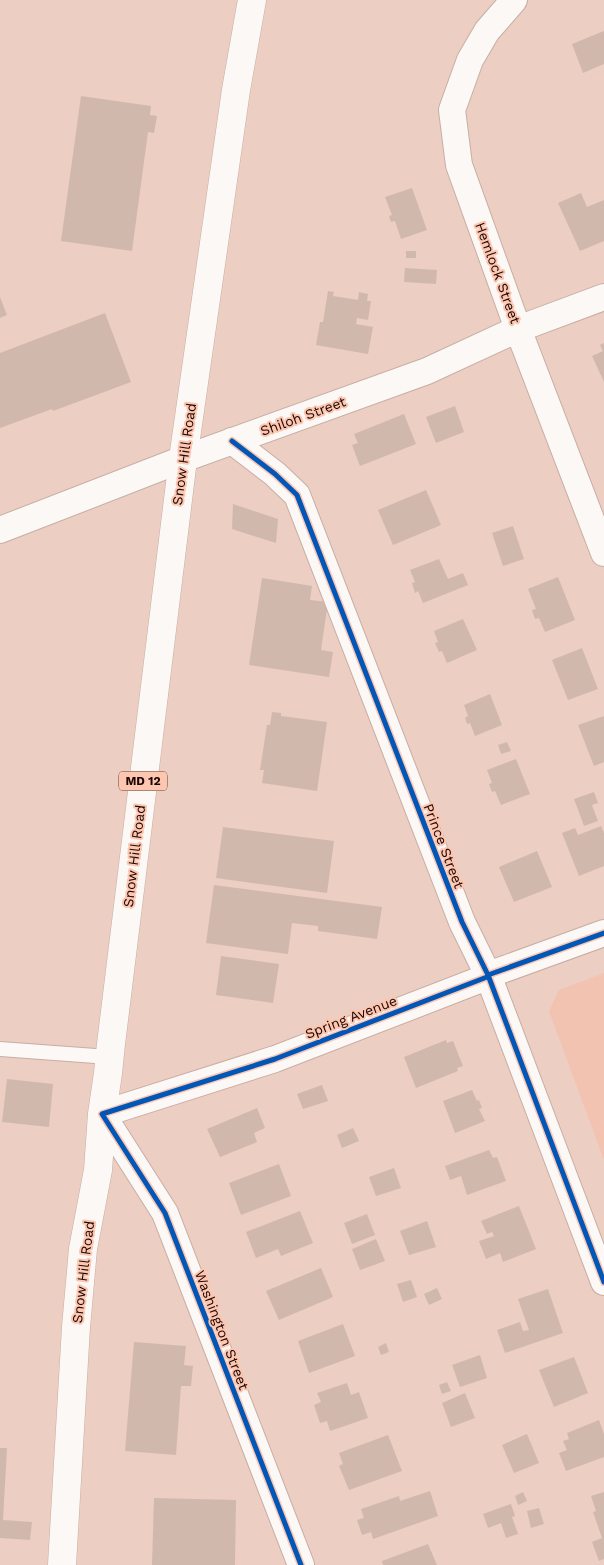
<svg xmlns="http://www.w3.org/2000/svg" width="604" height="1565" font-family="'Work Sans',sans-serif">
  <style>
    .built { fill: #f2c3b1 }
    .building { fill: #d1b8ad }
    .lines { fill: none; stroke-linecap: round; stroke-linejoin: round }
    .lane-casing { stroke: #c7aea4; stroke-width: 16 }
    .street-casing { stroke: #c7aea4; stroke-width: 28 }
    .primary-casing { stroke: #c7aea4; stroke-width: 29 }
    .lane { stroke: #fcf8f6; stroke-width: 14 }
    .street { stroke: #fcf8f6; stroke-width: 26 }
    .primary { stroke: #fcf8f6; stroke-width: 28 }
    .cycleway-casing { stroke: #fdc6b1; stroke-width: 8 }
    .cycleway { stroke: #0057b8; stroke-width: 5 }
    .labels { text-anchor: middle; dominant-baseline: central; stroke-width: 4; stroke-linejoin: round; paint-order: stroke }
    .shield { fill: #fdc6b1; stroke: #604036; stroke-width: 1 }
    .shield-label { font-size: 12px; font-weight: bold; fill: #1c0601 }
    .street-label { font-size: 14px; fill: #1c0601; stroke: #fdc6b1 }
  </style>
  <rect width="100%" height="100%" fill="#eccec2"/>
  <path class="built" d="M604,973v187l-55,-149 10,-21z"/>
  <g class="building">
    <path d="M604,31v33l-21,9 -11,-29z"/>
    <path d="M81,96l70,10 -1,9 7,1 -3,17 -6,-1 -16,119 -71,-10z"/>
    <path d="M412,188l15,42 -26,9 -6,-18 -4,1 -2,-6 3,-1 -7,-18z"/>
    <path d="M581,193l6,14 17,-7v41l-24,10 -22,-48z"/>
    <rect x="406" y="251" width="10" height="7"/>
    <path d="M405,268l32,2 -1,14 -32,-2z"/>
    <path d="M328,291l6,1 -1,4 25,4 1,-8 9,2 -1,7h4l-3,19 -11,-2 -1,6 17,3 -5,27 -52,-9 4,-23h3z"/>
    <path d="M0,297l7,18 -7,3z"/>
    <path d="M105,313l26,69 -78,29 -1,-2 -52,19v-75z"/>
    <path d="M604,343v39l-12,-26 11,-5 -3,-6z"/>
    <path d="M455,406l9,26 -28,11 -10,-26z"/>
    <path d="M404,414l12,30 -56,22 -8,-21 6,-2 -4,-9z"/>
    <path d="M426,490l15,35 -48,20 -15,-35z"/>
    <path d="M233,504l45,15 -2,24 -44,-14z"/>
    <path d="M513,526l11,33 -21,7 -11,-33z"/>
    <path d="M439,559l9,20 15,-6 5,12 -45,18 -5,-12 -3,2 -3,-10 3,-1 -5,-12z"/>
    <path d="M558,577l17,43 -30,12 -6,-14 -4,1 -3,-9 4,-1 -8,-20z"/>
    <path d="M262,578l50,8 -2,14 18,2 -7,48 12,2 -4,25 -80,-12z"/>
    <path d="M463,619l14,31 -30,13 -5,-12 -3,1 -4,-9 3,-1 -4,-11z"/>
    <path d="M582,648l16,41 -30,11 -16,-40z"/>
    <path d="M490,694l12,31 -27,11 -5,-13 -3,1 -2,-6 3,-2 -4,-11z"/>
    <path d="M272,712l9,1v3l46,6 -10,69 -55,-8 2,-13h-4l7,-45h3z"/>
    <path d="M604,716v46l-10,4 -16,-41z"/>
    <path d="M507,742l4,9 -10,3 -3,-9z"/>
    <path d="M516,759l14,35 -29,11 -6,-14 -3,1 -3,-8 3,-1 -5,-13z"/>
    <path d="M594,792l4,11 -6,2 6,16 -14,5 -10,-27z"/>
    <path d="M601,826l3,7v33l-25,10 -17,-43 13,-5 3,7z"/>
    <path d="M223,827l111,14 -7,52 -111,-15z"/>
    <path d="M537,851l15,36 -38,15 -15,-35z"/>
    <path d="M214,885l168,22 -5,32 -59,-8v-5l-26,-3 -4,31 -82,-11z"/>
    <path d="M221,956l58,8 -6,39 -57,-8z"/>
    <path d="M446,1040l1,3 6,-2 10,25 -6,2 1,3 -42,17 -12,-31z"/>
    <path d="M7,1079l46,5 -4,43 -47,-5z"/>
    <path d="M322,1085l6,16 -25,8 -6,-15z"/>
    <path d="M472,1090l5,11 2,-1 3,8 -3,1 6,12 -30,12 -12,-32z"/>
    <path d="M257,1108l8,20 -11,5 3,9 -37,15 -13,-28z"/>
    <path d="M353,1128l6,13 -17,7 -5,-13z"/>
    <path d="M489,1150l4,8 4,-1 9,24 -39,14 -6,-19 -11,4 -5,-14z"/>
    <path d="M279,1164l12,32 -50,19 -12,-32z"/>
    <path d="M394,1168l7,20 -25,8 -7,-19z"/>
    <path d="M519,1206l17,43 -33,13 -3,-9 -14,6 -7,-18 15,-5 -2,-4 -5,2 -6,-13z"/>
    <path d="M300,1211l13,32 -32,13 -3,-7 -22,9 -10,-26z"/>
    <path d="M367,1214l8,21 -23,9 -8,-21z"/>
    <path d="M427,1221l9,26 -27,8 -9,-24z"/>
    <path d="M376,1239l9,22 -25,9 -8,-21z"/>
    <path d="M321,1268l12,29 -54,23 -13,-29z"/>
    <path d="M411,1280l6,17 -14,5 -6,-18z"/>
    <path d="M437,1288l5,11 -13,6 -5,-11z"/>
    <path d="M548,1289l15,44 -58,20 -8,-23 23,-8 3,9 6,-1 -11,-31z"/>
    <path d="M343,1324l12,32 -46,17 -11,-32z"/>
    <path d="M134,1342l52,4 -2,19 9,1 -2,20h-10l-5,69 -51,-4z"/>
    <path d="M386,1343l3,9 -8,3 -3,-8z"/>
    <path d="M480,1355l7,23 -27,9 -8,-22z"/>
    <path d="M574,1357l14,36 -34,14 -15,-37z"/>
    <path d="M447,1382l4,9 -9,3 -3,-9z"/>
    <path d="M347,1383l4,12 8,-3 9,26 -38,13 -3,-10 -7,2 -6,-18 7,-3 -4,-9z"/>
    <path d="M465,1393l10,25 -24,9 -9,-24z"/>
    <path d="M599,1420l5,14v23l-38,14 -7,-18 8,-3 -4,-9 6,-2 -2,-6z"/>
    <path d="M527,1434l12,29 -25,10 -12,-28z"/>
    <path d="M388,1435l14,36 -53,19 -10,-24 4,-2 -4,-11z"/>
    <path d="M0,1448h7l-4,72 29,2 -2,18 -30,-2z"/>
    <path d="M430,1491l8,25 -65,23 -2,-7 -9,3 -5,-15 7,-2 -3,-9 38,-13 1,5z"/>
    <path d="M523,1492l4,9 -9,4 -3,-9z"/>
    <path d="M604,1492v67l-5,2 -7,-19 10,-4 -9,-26 3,-1 -5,-15z"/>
    <path d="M154,1498l82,2 -1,65h-83z"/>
    <path d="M511,1504l4,12 -3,1 6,17 -12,4 -5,-15 -13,5 -5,-14z"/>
    <path d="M539,1508l5,16 -13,4 -4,-17z"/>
    <path d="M428,1544l9,21h-54l-1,-4z"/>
  </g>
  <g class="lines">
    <defs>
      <path id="lane" d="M0,1049l109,8"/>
      <g id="street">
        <path d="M514,0l-27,31 -17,29 -18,50 7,55 59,164 86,224"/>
        <path d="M232,441l43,33 22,21 165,427 26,53 116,307"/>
        <path d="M0,530l183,-71 244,-88 91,-42 86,-32"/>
        <path d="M301,1565l-136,-352 -63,-99 173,-55 212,-82 1,-2 116,-42"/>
      </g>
      <path id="primary" d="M62,1565l14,-238 7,-78 15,-79 4,-56 6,-41 3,-29 72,-585 53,-369 16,-90"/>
    </defs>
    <use href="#lane" class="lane-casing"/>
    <use href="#street" class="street-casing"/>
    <use href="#primary" class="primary-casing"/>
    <use href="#lane" class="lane"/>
    <use href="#street" class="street"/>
    <use href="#primary" class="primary"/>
    <defs>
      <g id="cycleway">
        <path d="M232,441l43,33 22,21 165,427 26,53 116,307"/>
        <path d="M301,1565l-136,-352 -63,-99 173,-55 212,-82 1,-2 116,-42"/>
      </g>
    </defs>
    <use href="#cycleway" class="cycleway-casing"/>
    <use href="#cycleway" class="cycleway"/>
  </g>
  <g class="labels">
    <rect class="shield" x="119" y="771.5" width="48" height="19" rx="4"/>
    <g class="shield-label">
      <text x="143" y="781">MD 12</text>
    </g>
    <g class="street-label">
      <text transform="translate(498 273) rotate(70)">Hemlock Street</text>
      <text transform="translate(303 416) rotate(-20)">Shiloh Street</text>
      <text transform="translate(184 454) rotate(-82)">Snow Hill Road</text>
      <text transform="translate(444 846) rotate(69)">Prince Street</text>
      <text transform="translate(134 856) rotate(-83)">Snow Hill Road</text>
      <text transform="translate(351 1017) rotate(-21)">Spring Avenue</text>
      <text transform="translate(83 1272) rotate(-83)">Snow Hill Road</text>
      <text transform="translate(222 1330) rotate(69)">Washington Street</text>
    </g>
  </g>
</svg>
